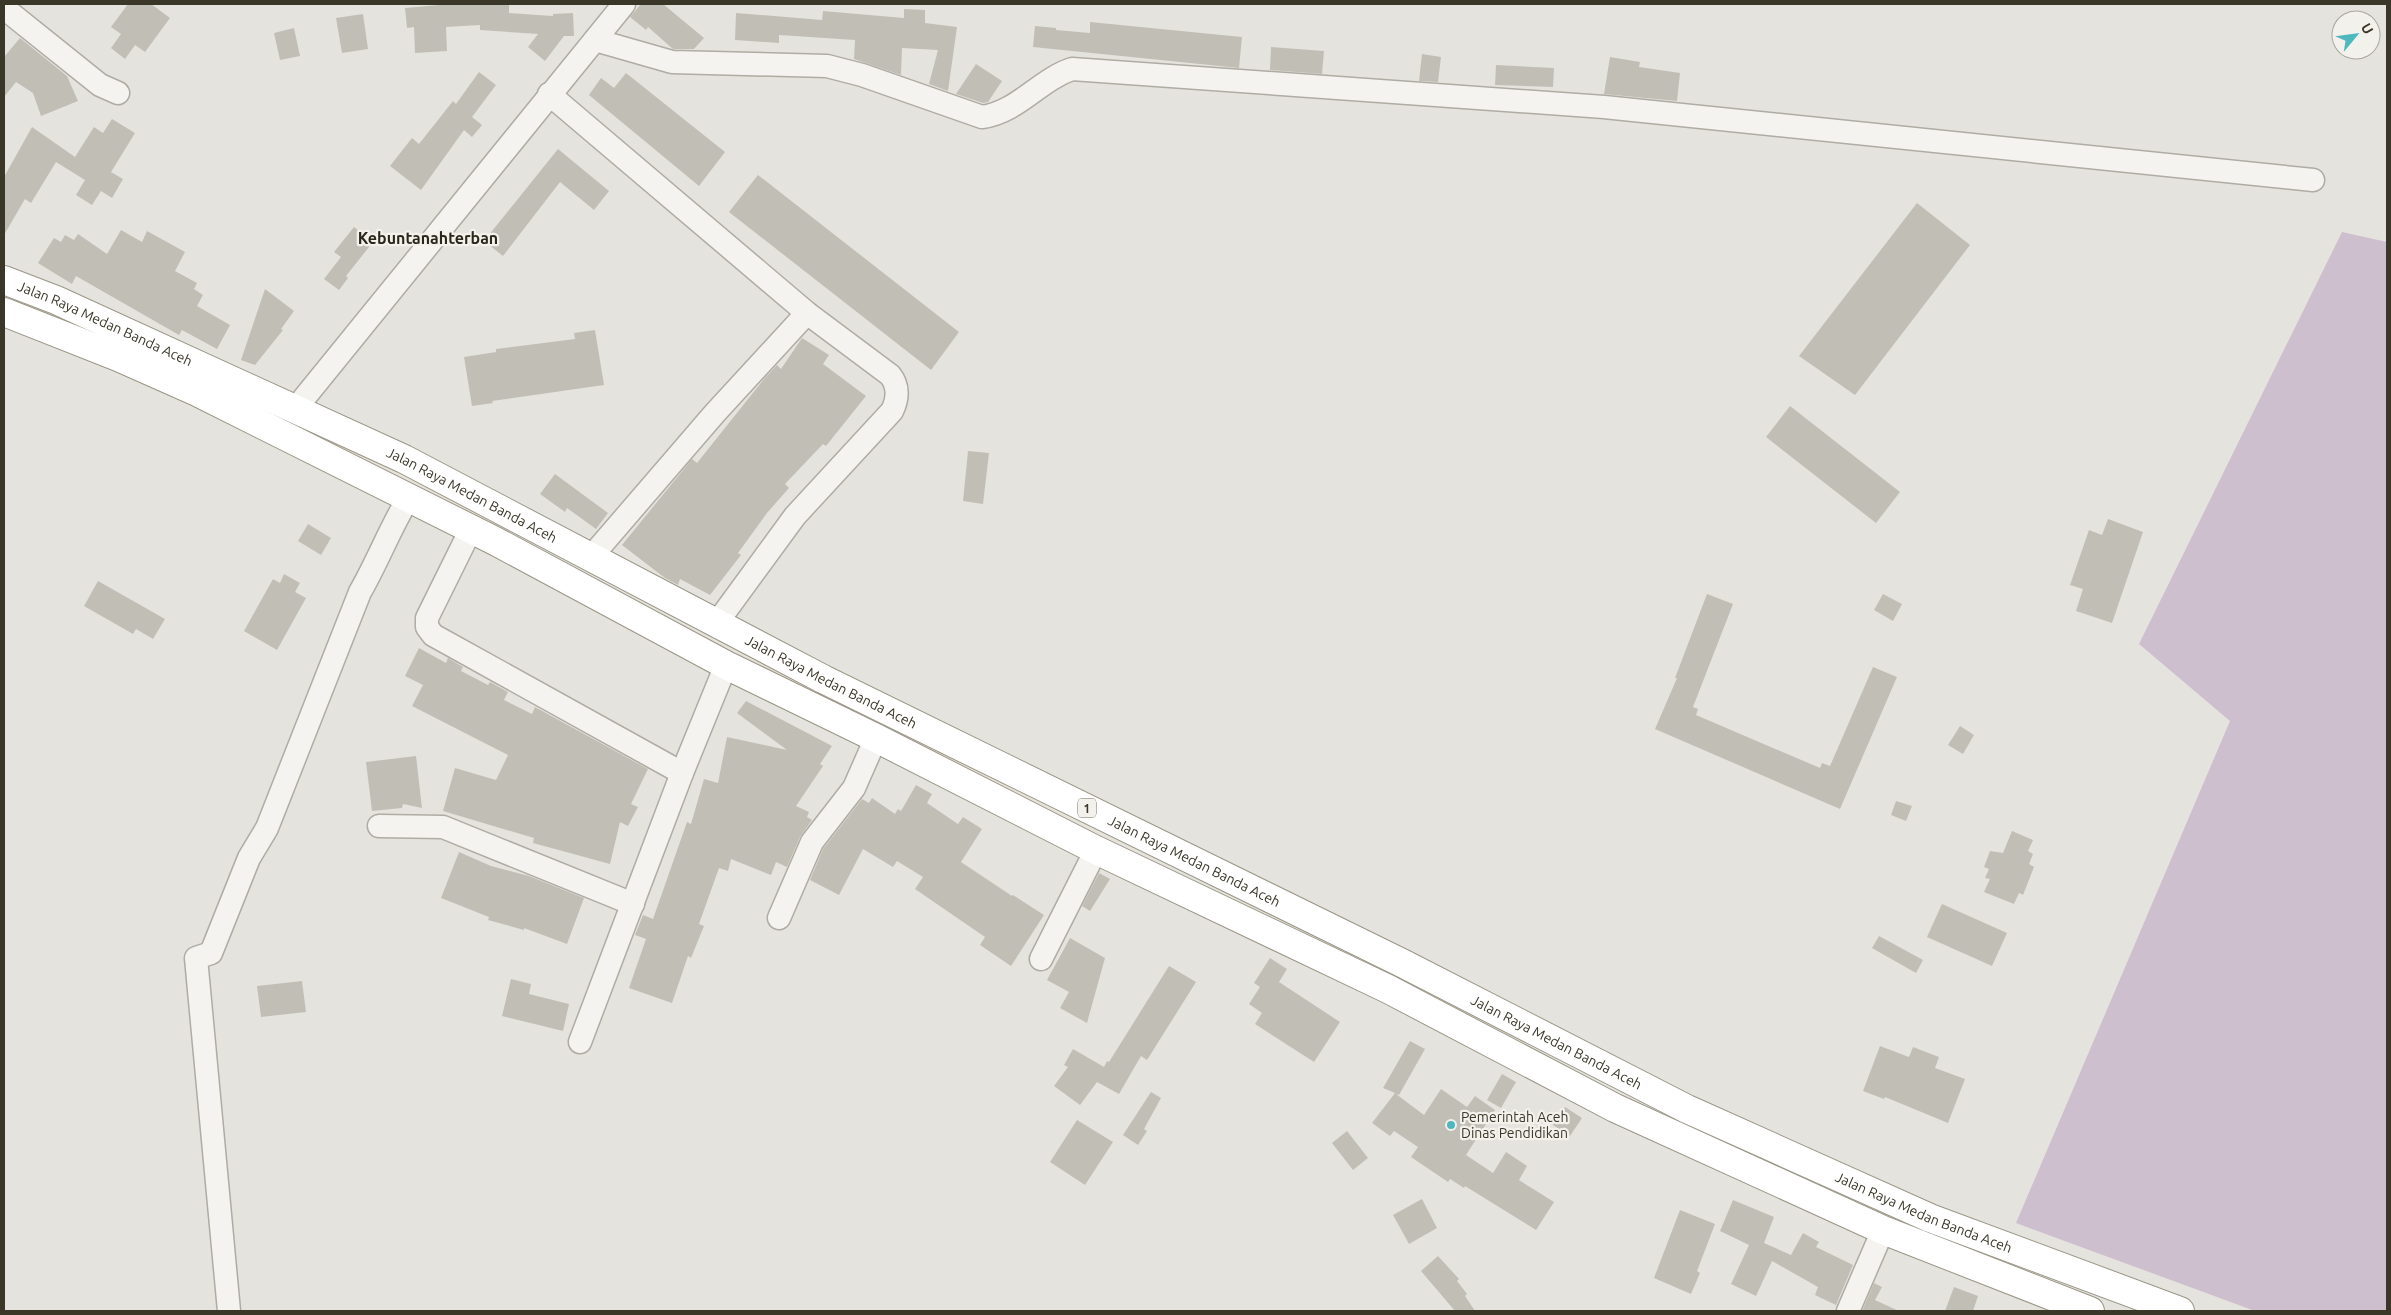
<svg xmlns="http://www.w3.org/2000/svg" width="2391" height="1315" font-family="Ubuntu,sans-serif">
  <style>
    .green { fill: #cdbfce }
    .building { fill: #c1bfb5 }
    .lines { fill: none; stroke-linecap: round; stroke-linejoin: round }
    .street-casing { stroke: #aeaca3; stroke-width: 25 }
    .highway-casing { stroke: #9a9686; stroke-width: 30 }
    .street { stroke: #f4f3ef; stroke-width: 22 }
    .highway { stroke: #fff; stroke-width: 28 }
    .poi-dot { fill: #4eb8be; stroke: #f3f1ec; stroke-width: 2 }
    .labels { text-anchor: middle; dominant-baseline: central; stroke-width: 4.5; stroke-linejoin: round; paint-order: stroke }
    .shield { fill: #f3f1ec; stroke: #726f63; stroke-width: 1 }
    .shield-label { font-size: 12px; font-weight: bold; fill: #3a3728 }
    .street-label { font-size: 14px; fill: #3a3728; stroke: #f3f1ec }
    .poi-label { font-size: 14px; fill: #3a3728; stroke: #f3f1ec; text-anchor: start }
    .quarter-label { font-size: 16px; font-weight: bold; fill: #2a281a; stroke: #f3f1ec }
  </style>
  <rect width="100%" height="100%" fill="#e5e3dd"/>
  <path class="green" d="M2342,232l45,10v1069h-132l-239,-88 214,-502 -91,-77z"/>
  <g class="building">
    <path d="M128,4h23l19,14 -25,34 -10,-7 -10,14 -14,-11 10,-14 -10,-7z"/>
    <path d="M451,4h58v9l44,3v-2l20,-1 1,23h-10l-19,25 -17,-14 10,-13 -58,-4v-5l-34,2 1,24 -32,2 -1,-26 -7,1 -2,-20z"/>
    <path d="M641,4h22l41,34 -10,11h-21l-25,-22 -2,3 -16,-13z"/>
    <path d="M904,9l21,1v13l32,4 -9,64 -19,-7 9,-34 -36,-2 -1,27 -47,-16 1,-19 -76,-5v8l-44,-3 1,-27 86,7 1,-9 81,7z"/>
    <path d="M363,14l5,35 -26,4 -6,-35z"/>
    <path d="M1090,22l152,15 -3,31 -206,-21 2,-21 21,2v2l34,3z"/>
    <path d="M294,28l6,28 -20,4 -6,-27z"/>
    <path d="M20,38l47,38 11,25 -37,15 -8,-23 -17,-11 -12,15v-40z"/>
    <path d="M1271,47l53,4 -2,23 -52,-4z"/>
    <path d="M1422,54l19,3 -3,25 -19,-1z"/>
    <path d="M1610,57l30,5 -1,5 41,6 -3,28 -73,-7z"/>
    <path d="M976,64l26,17 -14,21 -5,1 -27,-9z"/>
    <path d="M1496,65l58,3 -1,19 -58,-2z"/>
    <path d="M479,72l17,13 -24,32 10,8 -10,12 -8,-7 -43,60 -31,-24 22,-28 7,6 34,-43 3,3z"/>
    <path d="M626,73l99,79 -26,34 -110,-91 12,-17 13,10z"/>
    <path d="M112,119l23,14 -24,39 12,7 -11,19 -11,-7 -9,14 -16,-10 9,-15 -29,-18 -25,41 -6,-4 -21,36v-58l28,-50 43,30 19,-30 9,6z"/>
    <path d="M558,149l51,42 -15,19 -34,-28 -57,74 -19,-15z"/>
    <path d="M758,175l201,157 -28,38 -202,-158z"/>
    <path d="M1917,203l53,42 -115,150 -56,-39z"/>
    <path d="M354,227l19,15 -27,34 2,2 -9,12 -15,-11 17,-22 -7,-5z"/>
    <path d="M121,230l21,12 5,-11 38,21 -10,19 22,12 -3,6 9,6 -6,11 33,19 -13,24 -35,-19 -3,5 -103,-59 -4,8 -34,-21 16,-25 7,4 4,-7 9,5 4,-6 29,20z"/>
    <path d="M265,289l29,22 -13,18 2,1 -28,35 -14,-5z"/>
    <path d="M595,330l9,55 -112,16 1,2 -21,3 -8,-49 32,-5v-3l79,-10 -1,-6z"/>
    <path d="M802,338l27,17 -6,9 43,32 -40,50 -3,-2 -38,40 4,4 -22,25 -29,40 3,2 -31,40 -30,-16 -2,6 -13,-7 -43,-33 70,-86 5,4 67,-84 13,-14 4,4z"/>
    <path d="M1790,406l110,86 -24,31 -110,-86z"/>
    <path d="M968,451l21,2 -6,51 -20,-3z"/>
    <path d="M555,474l53,39 -12,16 -29,-21 -2,4 -25,-18z"/>
    <path d="M2108,519l35,13 -31,91 -36,-12 7,-22 -13,-4 19,-55 13,5z"/>
    <path d="M308,524l23,14 -10,17 -23,-14z"/>
    <path d="M284,574l16,9 -5,9 11,6 -29,52 -33,-19 29,-52 7,4z"/>
    <path d="M98,581l67,38 -12,20 -17,-10 -3,5 -49,-28z"/>
    <path d="M1707,594l26,10 -40,103 5,2 -2,6 124,53 2,-5 8,3 43,-99 24,10 -57,132 -185,-80 22,-51h-2z"/>
    <path d="M1883,594l19,10 -9,17 -19,-11z"/>
    <path d="M419,648l27,15 2,-5 15,9 -2,4 27,14 2,-3 18,10 -4,8 28,14 3,-7 113,62 -17,35 7,3 -10,19 -8,-4 -10,42 -77,-21 1,-5 -91,-27 12,-43 41,12 12,-25 -96,-49 11,-21 -18,-9z"/>
    <path d="M746,701l86,45 -12,18 3,2 -27,40 13,6 -2,5 5,3 -12,17 -13,30 -11,-5 -5,13 -40,-16 -3,12 -9,-3 -20,56 5,2 -13,32 -3,-2 -16,47 -43,-15 17,-49 -11,-4 8,-20 10,4 34,-97 4,2 13,-45 14,4 9,-46 60,13 -50,-37z"/>
    <path d="M1960,726l14,9 -11,19 -15,-9z"/>
    <path d="M416,756l6,52 -19,-4 -1,4 -30,3 -6,-49z"/>
    <path d="M916,785l16,9 -5,9 31,21 5,-7 19,12 -21,33 51,34 1,-1 31,20 -33,51 -31,-21 5,-8 -70,-48 8,-12 -26,-16 -4,6 -30,-18 -24,46 -29,-15 13,-31 39,-50 7,4 3,-5 23,16 3,-5 3,2z"/>
    <path d="M1896,801l16,5 -6,15 -15,-6z"/>
    <path d="M2012,831l21,9 -5,11 5,3 -4,10 5,3 -11,28 -4,-2 -5,11 -30,-12 6,-13 -5,-1 4,-9 -5,-2 6,-16 13,2z"/>
    <path d="M459,852l32,14 38,10 55,22 -17,46 -43,-16v2l-36,-10 1,-3 -48,-19z"/>
    <path d="M1099,873l11,6 -20,32 -8,-5z"/>
    <path d="M1942,904l65,29 -15,33 -65,-29z"/>
    <path d="M1879,936l44,24 -7,13 -44,-25z"/>
    <path d="M1070,938l35,20 -18,65 -27,-15 9,-16 -22,-12z"/>
    <path d="M1270,958l17,11 -8,13 61,40 -26,40 -59,-38 7,-11 -13,-9 11,-17 -6,-4z"/>
    <path d="M1169,966l27,16 -49,78 -6,-4 -22,38 -22,-12 -17,23 -26,-19 14,-19 -4,-2 9,-16 31,18 3,-6 2,1z"/>
    <path d="M511,979l20,5 -2,10 40,10 -6,27 -61,-15z"/>
    <path d="M302,981l4,31 -45,5 -4,-31z"/>
    <path d="M1410,1041l15,8 -26,46 -3,-1 28,21 17,-26 26,18 8,-11 20,14 -29,45 27,18 13,-21 21,14 -8,14 35,22 -18,28 -71,-44 -1,2 -14,-9 -2,3 -37,-25 7,-10 -24,-16 -4,5 -18,-13 23,-30 -12,-5z"/>
    <path d="M1880,1046l29,11 4,-10 26,10 -4,11 30,11 -17,44 -63,-26 -1,2 -21,-8z"/>
    <path d="M1502,1074l14,8 -15,26 -14,-8z"/>
    <path d="M1151,1092l10,6 -17,31 3,2 -9,14 -15,-10z"/>
    <path d="M1565,1107l17,11 -12,18 -17,-11z"/>
    <path d="M1077,1120l36,22 -28,43 -35,-23z"/>
    <path d="M1347,1131l21,27 -15,12 -21,-27z"/>
    <path d="M1422,1199l15,29 -28,16 -16,-29z"/>
    <path d="M1733,1200l41,17 -10,26 27,12 12,-22 16,9 -3,5 37,18 -17,40 -21,-10 3,-8 -46,-26 -16,35 -25,-12 18,-39 -29,-14z"/>
    <path d="M1680,1210l35,14 -18,47 3,2 -9,21 -37,-16z"/>
    <path d="M1438,1256l21,23 -2,2 10,13 -2,2 10,15h-20l-34,-40z"/>
    <path d="M1874,1283l8,4 -7,13 24,11h-37z"/>
    <path d="M1954,1287l24,9 -5,15h-28z"/>
  </g>
  <g class="lines">
    <defs>
      <g id="street">
        <path d="M4,8l96,77 18,8"/>
        <path d="M595,40l77,22 155,4 35,9 120,42c36,-5 57,-37 90,-48l532,38 709,73"/>
        <path d="M549,94l258,219 83,62c9,11 8,24 2,36l-97,105 -79,108"/>
        <path d="M296,408l328,-404"/>
        <path d="M471,529l-44,89v9l6,8 249,138"/>
        <path d="M591,557l124,-144 92,-100"/>
        <path d="M379,826l64,1 190,77"/>
        <path d="M779,918l33,-76 42,-54 22,-50"/>
        <path d="M1041,959l55,-109"/>
        <path d="M580,1042l102,-269 44,-108"/>
        <path d="M229,1311l-33,-353 15,-5 38,-95 18,-30 93,-236c18,-31 30,-64 49,-95"/>
        <path d="M1848,1311l35,-81"/>
      </g>
      <g id="highway">
        <path id="s1" d="M4,280l52,20 348,159 419,220 579,284 285,146 243,109 250,93"/>
        <path d="M4,312l114,45 79,35 298,149 231,124 150,73 220,112 292,139 227,119 268,122 207,81"/>
      </g>
    </defs>
    <use href="#street" class="street-casing"/>
    <use href="#highway" class="highway-casing"/>
    <use href="#street" class="street"/>
    <use href="#highway" class="highway"/>
  </g>
  <circle class="poi-dot" cx="1451" cy="1125" r="5"/>
  <g class="labels">
    <rect class="shield" x="1078" y="798.5" width="18" height="19" rx="4"/>
    <g class="shield-label">
      <text x="1087" y="808">1</text>
    </g>
    <g class="street-label">
      <text stroke="none"><textPath href="#s1" startOffset="110">Jalan Raya Medan Banda Aceh</textPath></text>
      <text stroke="none"><textPath href="#s1" startOffset="515">Jalan Raya Medan Banda Aceh</textPath></text>
      <text stroke="none"><textPath href="#s1" startOffset="920">Jalan Raya Medan Banda Aceh</textPath></text>
      <text stroke="none"><textPath href="#s1" startOffset="1325">Jalan Raya Medan Banda Aceh</textPath></text>
      <text stroke="none"><textPath href="#s1" startOffset="1730">Jalan Raya Medan Banda Aceh</textPath></text>
      <text stroke="none"><textPath href="#s1" startOffset="2135">Jalan Raya Medan Banda Aceh</textPath></text>
    </g>
    <g class="poi-label">
      <text x="1461" y="1117">Pemerintah Aceh<tspan x="1461" dy="16">Dinas Pendidikan</tspan></text>
    </g>
    <g class="quarter-label">
      <text x="428" y="238">Kebuntanahterban</text>
    </g>
  </g>
  <rect width="2391" height="1315" fill="none" stroke="#3a3728" stroke-width="10"/>
  <g transform="translate(2356 35) rotate(61)"><circle r="24" fill="#f3f1ec" stroke="#a9a79e"/>
  <path d="M0-4L9 19L0 12L-9 19Z" fill="#4eb8be"/>
  <text y="-8" font-size="14" font-weight="bold" text-anchor="middle" fill="#3a3728">U</text>
  </g>
</svg>
